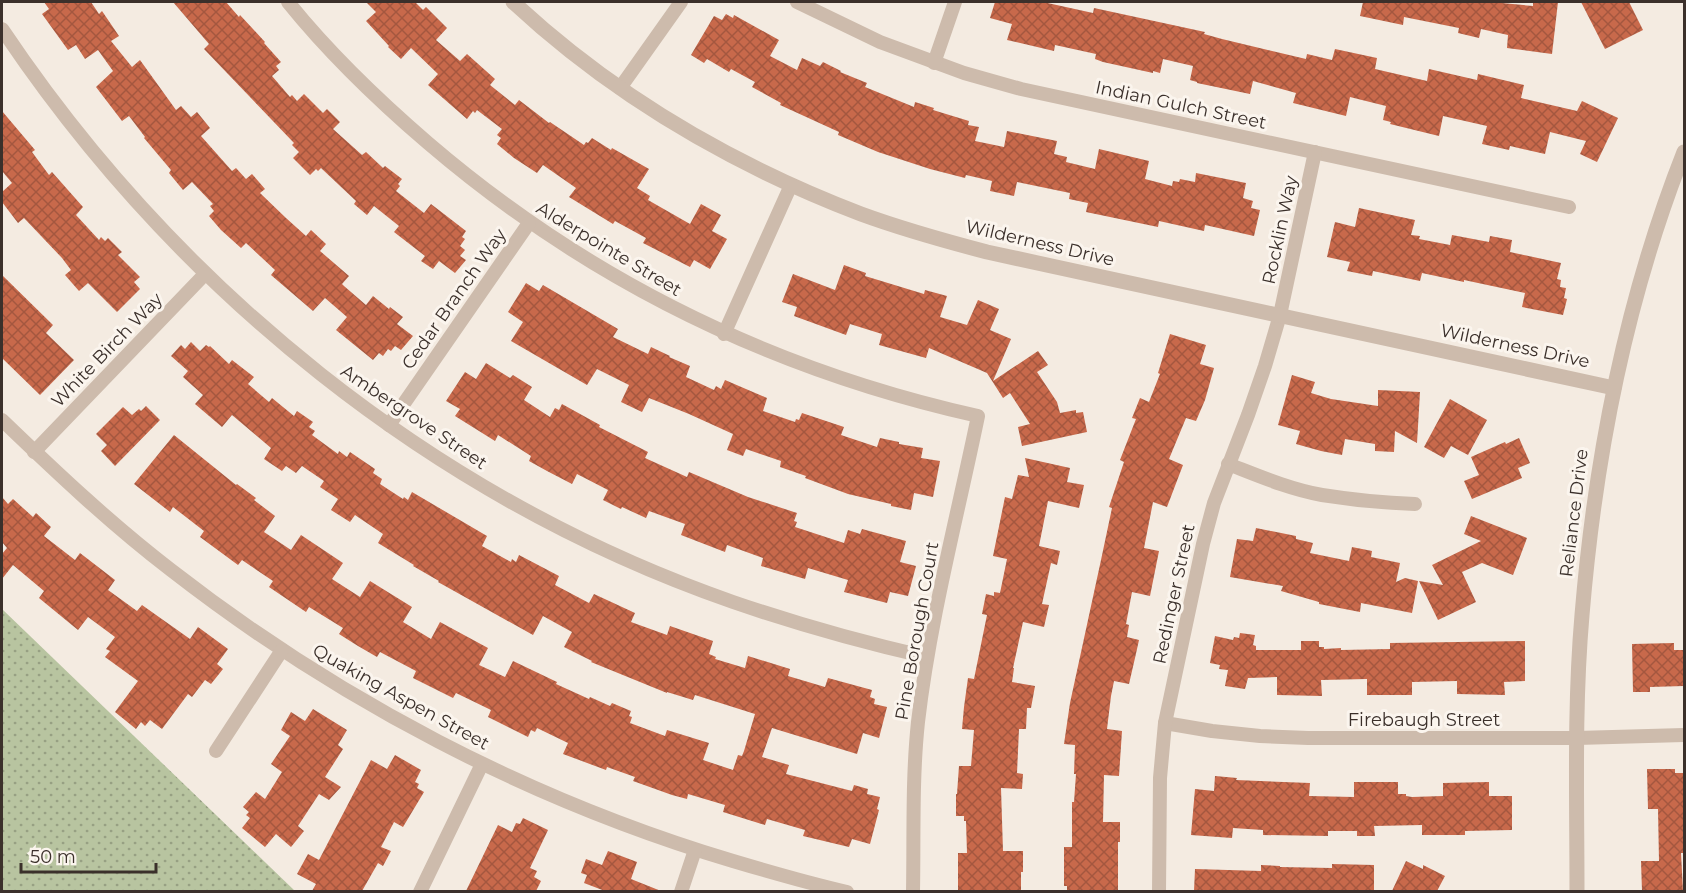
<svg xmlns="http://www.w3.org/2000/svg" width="1686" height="893" font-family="Montserrat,sans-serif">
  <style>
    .grass { fill: url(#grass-dots) }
    .building { fill: url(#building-cross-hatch) }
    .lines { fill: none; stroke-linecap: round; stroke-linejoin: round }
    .minor { stroke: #cdbbac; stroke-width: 14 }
    .tertiary { stroke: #cdbbac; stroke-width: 15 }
    .labels { text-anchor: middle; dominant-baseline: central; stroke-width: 6; stroke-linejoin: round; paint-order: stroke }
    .street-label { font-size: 18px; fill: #3b302b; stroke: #fbf5ee }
  </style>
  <defs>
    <pattern id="grass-dots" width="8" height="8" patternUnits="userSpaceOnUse" patternTransform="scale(1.5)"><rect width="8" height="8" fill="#b8c4a0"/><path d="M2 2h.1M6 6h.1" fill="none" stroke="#97a083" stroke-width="1.8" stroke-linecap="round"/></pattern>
    <pattern id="building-cross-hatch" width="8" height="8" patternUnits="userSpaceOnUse" patternTransform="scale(1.5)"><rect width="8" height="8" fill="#c8694b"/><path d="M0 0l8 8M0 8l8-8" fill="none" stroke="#a4573f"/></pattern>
  </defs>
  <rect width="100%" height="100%" fill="#f4ebe1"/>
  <path class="grass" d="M2,609l293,282h-293z"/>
  <g class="building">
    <path d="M44,2h47l8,12 3,-3 17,25 -8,5 21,26 8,-7 36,50 5,-4 10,11 6,-5 13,16 -9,8 31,35 4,-3 10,11 6,-5 13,15 -5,4 26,25 20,18 5,-6 15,14 -6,7 29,25 -7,8 2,2 22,19 7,-9 16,13 1,-2 13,10 -6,7 16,12 -12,14 -6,-4 -4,5 -3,-2 -5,7 -4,-3 -6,7 -37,-30 11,-13 -22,-19 -12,13 -42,-36 4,-5 -29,-27 -5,5 -20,-18 -12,-14 5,-5 -4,-5 3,-2 -21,-22 -9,8 -14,-17 2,-3 -27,-32 1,-1 -16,-21 -7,5 -26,-34 17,-16 -15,-21 -13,9 -9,-14 -8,5 -26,-36 7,-5z"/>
    <path d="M173,2h53l13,15 1,-2 25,27 -1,1 17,19 -5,4 3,4 -7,6 18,21 2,-2 5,6 7,-7 19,19 4,-4 13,13 -7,7 29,26 4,-3 17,16 2,-2 17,13 -4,5 2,2 -4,5 28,22 7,-9 35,27 -4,6 3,2 -5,7 5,4 -5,6 6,4 -11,13 -16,-12 -6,8 -12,-8 4,-5 -31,-24 5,-6 -25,-20 -7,9 -13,-11 2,-3 -35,-33 -3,3 -2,-2 -6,6 -17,-17 6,-6 -7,-7 2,-2 -90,-94 5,-5z"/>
    <path d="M366,2h49l8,8 3,-3 21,21 -11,12 24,21 7,-7 28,25 -5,6 25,20 4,-5 30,23 1,-1 34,23 2,-3 2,1 4,-5 19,12 1,-2 37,21 -12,19 13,8 -2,4 42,24 11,-20 20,11 -9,16 15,8 -17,30 -16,-9 -4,7 -47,-24 3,-5 -31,-17 -2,3 -44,-27 7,-9 -33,-23 -6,8 -23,-15 -17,-14 4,-6 -4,-3 5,-6 -25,-19 -2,3 -2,-2 -6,8 -39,-34 10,-11 -27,-26 -10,11 -13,-12 1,-1 -23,-25 10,-9z"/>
    <path d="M995,2h48l50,11 1,-5 111,24 -1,2 18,5 84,20 1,-5 25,6 3,-11 42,9 -2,11 52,12 2,-12 48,11 1,-6 46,11 -3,13 56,13 5,-10 36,17 -21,44 -17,-8 6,-13 -36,-9 -5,22 -35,-8 -1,4 -27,-6 5,-18 -44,-10 -4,20 -49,-12 1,-2 -8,-2 3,-14 -36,-9 -4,19 -53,-13 3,-10 -43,-12 -3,13 -53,-11v-1l-7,-2 3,-14 -30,-7 -3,14 -7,-2v2l-50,-11 -8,-3 1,-5 -41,-9 -1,6 -47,-11 5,-16 -22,-6z"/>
    <path d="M1363,2h128l42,4v-4h25l-6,52 -45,-6 1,-13 -27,-6 -2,9 -21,-5 1,-5 -55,-11 -1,8 -43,-9z"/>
    <path d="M1581,2h48l14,28 -38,19z"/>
    <path d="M726,14l7,4 1,-3 45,25 -9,16 27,14 5,-12 18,8 3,-4 18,9 -1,1 27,11 -2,4 49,20 1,-5 19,6 -1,2 36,11 -1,4 11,2 -4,14 29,6 3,-16 50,10 -3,13 13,3 -1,5 29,7 4,-20 50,12 -4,18 27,7 1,-5 6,1 1,-3 15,3 1,-9 50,10 -3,15 10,3 -2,7 9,2 -6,26 -49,-11 -1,6 -45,-10 -1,6 -72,-15 2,-9 -19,-4 1,-6 -53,-11 -3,14 -24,-5 2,-10 -26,-6 -1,3 -35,-9 -52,-17 -40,-17 1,-3 -59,-27 1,-2 -29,-16 3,-5 -24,-13 -2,3 -22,-13 -3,4 -13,-8 23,-39 8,4z"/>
    <path d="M2,111l33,39 -3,2 17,23 3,-3 31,35 -7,8 23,25 2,-3 4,4 3,-3 14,14 -4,3 22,22 -6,5 6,7 -23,23 -29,-29 -9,8 -14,-16 6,-5 -9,-12 -38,-40 -6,5 -16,-21v-10l10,-9 -10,-12z"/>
    <path d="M1359,208l56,12 -4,15 9,1 -1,3 31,6 2,-10 37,7 1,-6 22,4 -2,12 51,11 -4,16 4,1 -1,7 6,1 -2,10 3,1 -4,16 -41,-8 3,-14 -61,-13v2l-42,-9 -2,8 -47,-10 -1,5 -25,-5 3,-9 -23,-5 8,-35 20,5z"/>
    <path d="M844,265l22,8 -1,3 59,18 1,-4 22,6 -7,21 27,8 11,-25 21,9 -9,21 21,9 -18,42 45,-30 10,14 -11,7 20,30 3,11 16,-3v3l7,-1 4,20 -65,14 -4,-19 12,-3 -20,-31 -7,5 -16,-25 -58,-25 -3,10 -47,-13 3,-11 -32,-10 -4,11 -52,-19 3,-9 -15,-5 11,-28 42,16z"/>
    <path d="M2,275l51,50 -7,8 28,27 -34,35 -38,-37z"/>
    <path d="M526,283l13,8 4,-6 75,44 -5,8 35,17 3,-7 19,9 -1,1 21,9 -4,11 28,13 2,-4 5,3 4,-9 42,18 -4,13 32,11 1,-3 3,1 3,-7 42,14 -3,8 36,12 3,-9 19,4v2l24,4 -2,10 19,3 -7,36 -19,-4 -3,17 -20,-4v-2l-43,-10 -43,-16 1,-2 -26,-9 1,-6 -35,-12 -3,7 -16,-6 6,-16 -44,-20 -40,-16 -7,14 -21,-10 8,-17 -32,-16 -10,16 -76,-44 12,-19 -15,-10z"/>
    <path d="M1170,334l36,11 -6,19 14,4 -9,32 -9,21 -10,-3 -17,41 14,6 -16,42 -14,-5 -9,46 15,3 -9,45 -18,-4 -6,32 3,1 -2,12 12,3 -4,18 -6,26 -15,-3 -3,15 -4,33 15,2 -3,45 -15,-1 -1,47h17v20h-2v49h-51v-5h-3v-39h8v-45h2l2,-28h-2l1,-29 -11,-1 6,-41 31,-143 11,-52 -3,-1 15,-45 -4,-2 16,-41 -4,-1 8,-20 9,4 11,-28 -2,-1z"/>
    <path d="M191,342l9,9 6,-6 3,2 1,-1 19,18 3,-4 22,17 -6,7 21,18 3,-4 22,18 3,-5 16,11 -4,5 6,4 -3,4 26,19 1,-3 8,6 3,-5 25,17 -2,4 9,6 -2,5 23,15 1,-2 4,3 4,-8 75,44 -5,10 29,16 1,-3 4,3 3,-7 40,21 -4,9 34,18 5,-9 41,19 -4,9 36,13 3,-9 43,15 -4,13 7,3 -1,2 30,9 3,-12 42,13 -2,7 37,11 3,-9 44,12 -2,7 5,2 -1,5 13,3 -8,31 -16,-5 -6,21 -85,-26 -10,29 27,8 -3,9 66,17 2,-6 14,4 -1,5 13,3 -3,12 2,1 -9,34 -18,-5 -3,8 -46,-11 2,-6 -38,-11 -2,6 -42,-13 2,-7 -37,-11 -1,5 -15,-4 -39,-14 2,-4 -28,-10 -1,3 -43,-16 5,-11 -31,-15 -2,4 -4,-2 -3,7 -40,-20 3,-7 -35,-17 -3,5 -40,-20 3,-7 -36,-19 -3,5 -19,-11 -19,-12 4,-6 -34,-21 -3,5 -37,-25 4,-6 -31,-21 -4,5 -38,-28 4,-6 -31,-24 -3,5 -36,-28 40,-49 62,50 1,-1 19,14 -2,2 21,16 -11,16 27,18 10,-15 42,28 -11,16 28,18 10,-16 42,26 -9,15 28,17 9,-17 48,26 -9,17 26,12 8,-16 44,21 -1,2 33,15 1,-2 20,9 2,-3 19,8 -2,5 3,1 -2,6 35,13 2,-6 42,13 -6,17 30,10 5,-15 4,1 2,-5 11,-37 -60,-19 -2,5 -26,-8v1l-76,-31 1,-1 -28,-14 8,-15 -29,-16 -10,19 -95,-53 1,-1 -26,-15 1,-1 -36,-22 5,-9 -28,-19 -5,7 -19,-12 7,-11 -18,-12 4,-6 -22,-15 -6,7 -10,-7 -4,5 -18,-12 7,-11 -39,-33 -10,12 -27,-23 8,-9 -20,-18 5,-6 -17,-15 10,-11 4,4z"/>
    <path d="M486,363l24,15 3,-3 19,12 -8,13 26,17 5,-9 4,2 3,-6 38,21 -1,2 49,25 -3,6 42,19 2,-5 59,25 49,16 -3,8 3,1 -2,5 49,16 4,-13 12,4 2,-5 44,12 -6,21 16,4 -8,30 -18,-4 -3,11 -43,-11 4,-12 -40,-12 -3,11 -44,-13 2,-8 -36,-13 -2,7 -44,-17 4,-11 -36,-13 -3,7 -24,-11 -1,2 -18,-9 5,-10 -31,-16 -5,10 -25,-13 -18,-10 2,-5 -33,-21 -3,6 -40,-25 5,-7 -14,-8 19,-29 11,7z"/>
    <path d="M1292,375l23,7 -4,11 20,6 47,7v-16l42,2 -3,51 -22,-12 -1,21 -19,-1v-7l-30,-5 -3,16 -21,-4 -25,-7 4,-13 -22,-6z"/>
    <path d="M1450,399l37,21 -19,35 -17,-9 -7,12 -20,-11z"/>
    <path d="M146,406l14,14 -45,46 -14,-15 6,-6 -11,-11 27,-27 9,8 7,-6 2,2z"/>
    <path d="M1519,438l11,25 -12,5 4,10 -50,21 -8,-18 15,-6 -8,-18 34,-15 1,2z"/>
    <path d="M1025,458l45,10 -3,14 17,3 -5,23 -31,-7 -9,45 21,5 -3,14 -6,-2 -9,41 7,1 -5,22 -21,-5 -10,46h1l-2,14 23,4 -4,22h-4l-1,21h-7l-2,44 6,1 -1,15 -21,-1 2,63h20v21h-2v19h-63v-38h9l-1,-32h-2v-5h-8v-22h1l2,-28h12l3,-36 -12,-1 2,-22 4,-29 6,1 13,-64 -5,-1 4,-20 8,2v-4l6,1 7,-34 -14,-3 12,-59 7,2 6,-24 11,2z"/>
    <path d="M2,497l6,7 5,-5 20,18 3,-4 15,14 -7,9 31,24 5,-7 35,27 -7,10 29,21 5,-6 48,34 8,-12 30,22 -11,15 6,5 -12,15 -6,-4 -13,17 -4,-3 -26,35 -12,-9 -5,6 -4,-4 -5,7 -21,-17 23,-31 -33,-24 5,-6 -4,-2 9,-12 -27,-20 -10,13 -39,-32 5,-7 -31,-26 -11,14v-25l5,-6 -5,-6z"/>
    <path d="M1471,516l56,22 -14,37 -31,-12 -20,9 14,30 -38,18 -19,-39 24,4 -11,-20 49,-24 -17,-7z"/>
    <path d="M1256,528l40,8v3l17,4 -3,10 39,8 3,-14 20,4 -1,6 29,6 -4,19 9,-4 13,3 -6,32 -51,-10 -1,9 -41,-8v-2l-38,-11 2,-5 -53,-9 7,-38 16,2z"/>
    <path d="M1240,633l15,2 -2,10 3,1v4h45v-9h18v6h5v2l17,-1v2l49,-1v-6l135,-2v40l-21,1 1,13 -48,-1v-13l-45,1v13h-45v-16l-46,1 1,16 -45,-1v-18l-29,1 -3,11 -20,-3 3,-16 -9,-1 1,-4 -10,-2 5,-27 18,4 1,-3 5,1z"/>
    <path d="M1674,643v7h10v36l-34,1v5h-17l-1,-48z"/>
    <path d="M313,709l34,21 -9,15 5,4 -18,28 16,10 -12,13 -10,-6 -21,32 6,5 -13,16 -15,-13 -11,13 -23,-19 8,-10 -4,-3 3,-3 -6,-5 13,-15 9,7 17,-27 -11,-8 19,-28 -9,-6 10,-18 14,9z"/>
    <path d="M395,755l26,15 -6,12 4,2 -2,4 7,4 -21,35 -9,-5 -13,25 10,4 -8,15 -5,-3 -16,28h-50l4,-7 -19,-10 11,-20 11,6 52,-100 16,9z"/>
    <path d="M1647,769h28v4h9v80h-3l2,38h-41l-1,-30h18l-1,-52h-10z"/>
    <path d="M1215,776l22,2 -1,2 74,3 -1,13 45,1v-15h44v12h8v2l6,1 31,-1v-13l46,-1v14h23v34l-47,1v4h-43v-10l-48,1 1,10h-18v-5h-29v5l-65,-1v-5l-30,-2 -1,10 -41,-3 4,-46 19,2z"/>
    <path d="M523,818l25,12 -18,38 7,3 -3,6 7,4 -5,10h-70l32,-66 14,7 4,-9 4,1z"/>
    <path d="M608,851l29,11 -6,17 30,12h-56l-21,-8 3,-8 -6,-2 5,-14 16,6z"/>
    <path d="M1406,861l17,8v-4l22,11 -8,15h-45z"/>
    <path d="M1332,864l42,1v26h-180l1,-22 66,2v-6l19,1v1l52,1z"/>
  </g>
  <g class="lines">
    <g class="minor">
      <path d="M288,2c41,51 90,98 140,141 161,138 344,227 550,273 -21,102 -48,203 -60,306 -6,56 -4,113 -5,170"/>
      <path d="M797,2l83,40 84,31 57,16 548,118"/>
      <path d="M2,29c175,261 432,469 731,573 64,22 128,40 194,55"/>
      <path d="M934,63l21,-61"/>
      <path d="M620,88l61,-86"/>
      <path d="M724,334l67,-149"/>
      <path d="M2,420c54,52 109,104 169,150 167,130 358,230 562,291 37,11 75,22 114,31"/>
      <path d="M389,425l140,-202"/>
      <path d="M34,452l171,-178"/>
      <path d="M1228,464c31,12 61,25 94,31 31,5 62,8 93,9"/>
      <path d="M1165,723l47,8 48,5 48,2h269l107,-3"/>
      <path d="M216,751l66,-101"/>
      <path d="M420,892l62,-128"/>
      <path d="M681,892l14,-42"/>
      <path d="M1159,892l1,-114 5,-55 38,-179 11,-41 34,-88 17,-49 15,-51 35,-163"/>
    </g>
    <g class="tertiary">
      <path d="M513,2c100,93 220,163 348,212 41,15 84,27 126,38l627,136"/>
      <path d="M1577,892c0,-92 -3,-185 5,-277 13,-157 44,-316 102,-463"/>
    </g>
  </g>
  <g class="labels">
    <g class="street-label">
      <text transform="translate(1181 105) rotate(12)">Indian Gulch Street</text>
      <text transform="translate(1280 230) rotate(-78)">Rocklin Way</text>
      <text transform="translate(1040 243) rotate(13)">Wilderness Drive</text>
      <text transform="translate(609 249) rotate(31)">Alderpointe Street</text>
      <text transform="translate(454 299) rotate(-55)">Cedar Branch Way</text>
      <text transform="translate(1515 346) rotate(12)">Wilderness Drive</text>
      <text transform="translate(107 350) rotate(-46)">White Birch Way</text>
      <text transform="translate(414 417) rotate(34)">Ambergrove Street</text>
      <text transform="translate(1574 513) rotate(-83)">Reliance Drive</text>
      <text transform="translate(1174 594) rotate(-78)">Redinger Street</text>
      <text transform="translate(917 631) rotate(-80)">Pine Borough Court</text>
      <text transform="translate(401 697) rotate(29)">Quaking Aspen Street</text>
      <text x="1424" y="720">Firebaugh Street</text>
    </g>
  </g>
  <rect width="1686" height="893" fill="none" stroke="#3b302b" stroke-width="6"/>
  <path d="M21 863v9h135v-9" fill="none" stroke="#3b302b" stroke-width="3"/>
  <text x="30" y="863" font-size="18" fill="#3b302b" stroke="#fbf5ee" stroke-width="4.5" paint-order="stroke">50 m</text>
</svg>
